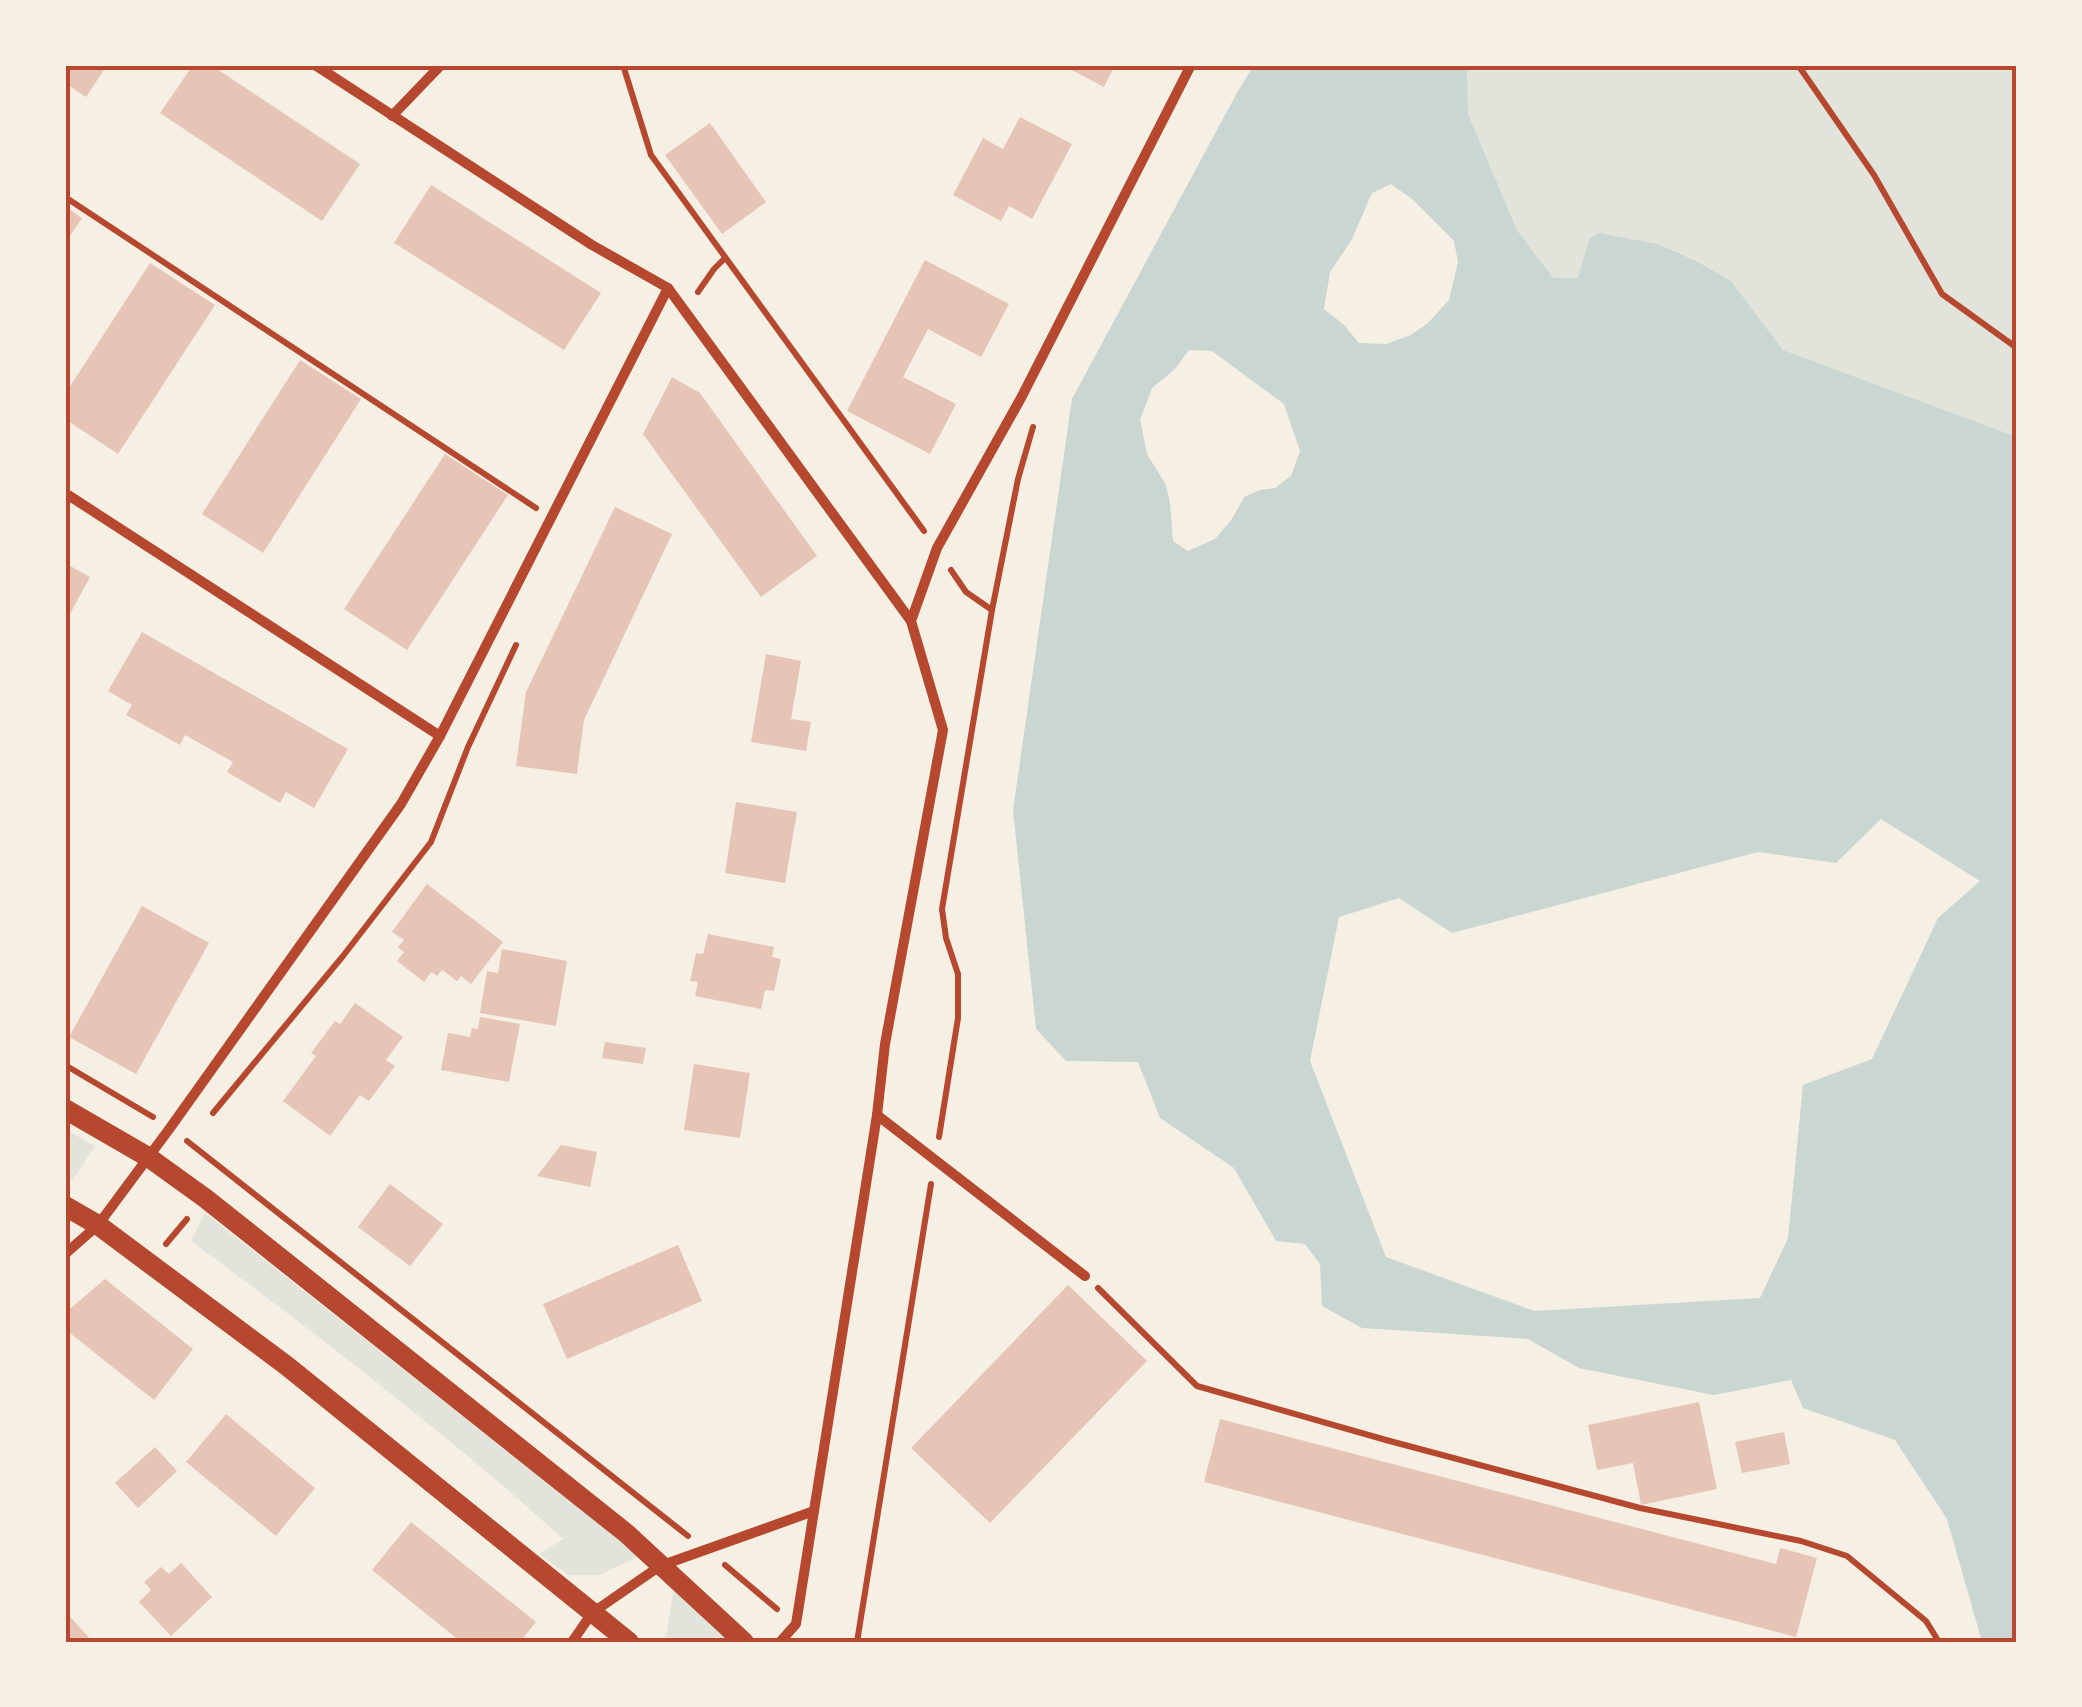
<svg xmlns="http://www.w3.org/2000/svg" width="2082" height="1707" font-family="Helvetica,sans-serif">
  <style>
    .green { fill: #e2e4dc }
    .water { fill: #c9d6d2; fill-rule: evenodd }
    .building { fill: #e6c5b7 }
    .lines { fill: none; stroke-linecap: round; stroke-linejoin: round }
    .path { stroke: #b5482f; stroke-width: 6 }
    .minor { stroke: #b5482f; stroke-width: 10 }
    .secondary { stroke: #b5482f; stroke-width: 20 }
    .neatline { fill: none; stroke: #b5482f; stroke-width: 4 }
  </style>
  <rect width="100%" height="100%" fill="#f6efe4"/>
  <g class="green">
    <path d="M1467,65h550v372l-234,-87 -52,-69 -34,-21 -39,-16 -69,-5 -11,40h-25l-36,-49 -49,-116z"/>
    <path d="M65,1129l30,17 -22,34 -8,-5z"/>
    <path d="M205,1213l434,343 -39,19h-32l-29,-21 24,-15c-118,-107 -244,-203 -372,-298z"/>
    <path d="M674,1588l57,54h-66z"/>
  </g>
  <path class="water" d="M1254,65h213l1,49 49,116 36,48h25l11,-39 9,-6 60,11 39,17 34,20 52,69 234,87v1205h-35l-35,-123 -52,-79 -92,-32 -12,-28 -77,15 -135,-27 -51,-29 -166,-11 -40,-22 -2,-42 -15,-20 -29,-3 -42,-73 -74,-50 -22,-56 -72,-1 -30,-32 -23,-219 59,-411 166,-308zM1391,184l21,15 42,42 4,21 -9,38 -21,23 -17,12 -25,9 -27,-1 -15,-18 -20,-16 6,-37 21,-31 21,-48zM1189,350l23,1 72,53 16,47 -9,25 -16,12 -15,2 -16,7 -12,22 -17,20 -27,12 -15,-10 -3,-38 -4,-18 -19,-31 -7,-34 12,-32 22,-18zM1881,819l99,62 -42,37 -66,141 -69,26 -15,153 -28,60 -226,13 -148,-54 -76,-196 29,-144 60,-19 53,35 306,-81 78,11z"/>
  <g class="building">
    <path d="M65,65h42l-21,32 -21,-14z"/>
    <path d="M193,65h18l149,99 -38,57 -162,-108z"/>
    <path d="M1062,65h53l-11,22z"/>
    <path d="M1020,117l52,27 -40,75 -23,-13 -8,15 -48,-26 30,-57 20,11z"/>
    <path d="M710,123l56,79 -44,32 -57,-79z"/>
    <path d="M431,185l170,108 -37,57 -170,-107z"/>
    <path d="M65,206l17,12 -17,25z"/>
    <path d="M925,260l84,44 -28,53 -53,-28 -25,48 53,27 -26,50 -83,-43z"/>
    <path d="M150,263l65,42 -97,149 -53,-35v-25z"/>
    <path d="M300,360l61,39 -98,154 -61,-39z"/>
    <path d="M672,377l28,16 117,163 -56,41 -118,-163z"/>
    <path d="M445,454l63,41 -101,155 -63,-41z"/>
    <path d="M615,507l57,27 -88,186 -7,54 -61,-8 10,-74z"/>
    <path d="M65,563l25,14 -25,46z"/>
    <path d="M142,632l206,117 -34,59 -28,-16 -6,11 -53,-31 6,-10 -48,-27 -5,10 -54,-30 6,-10 -24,-14z"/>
    <path d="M766,654l35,7 -10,58 20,3 -5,29 -55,-9z"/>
    <path d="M736,802l61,10 -12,71 -60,-10z"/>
    <path d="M427,884l76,58 -32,42 -10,-8 -4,5 -15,-11 -5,6 -6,-4 -7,10 -27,-21 7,-9 -6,-5 6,-7 -12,-8z"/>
    <path d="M142,906l67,37 -73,131 -67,-37z"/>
    <path d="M708,934l66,13 -2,10 9,2 -7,32 -9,-1 -4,19 -66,-13 3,-14 -8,-1 6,-28 7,1z"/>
    <path d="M502,949l65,12 -11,65 -76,-13 7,-42 11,2z"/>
    <path d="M355,1003l48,34 -17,23 9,6 -26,35 -9,-6 -30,41 -47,-35 33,-45 -5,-3 24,-32 5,3z"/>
    <path d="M480,1017l40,7 -11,58 -68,-12 7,-37 22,4 2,-9 6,1z"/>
    <path d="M605,1042l41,6 -3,16 -41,-6z"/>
    <path d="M694,1064l56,9 -10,65 -56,-8z"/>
    <path d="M561,1145l36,7 -7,35 -53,-11z"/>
    <path d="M390,1184l53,40 -33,42 -52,-39z"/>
    <path d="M678,1245l24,56 -135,58 -24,-55z"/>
    <path d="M105,1279l88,70 -39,51 -89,-71v-16z"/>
    <path d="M1068,1285l79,76 -157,162 -79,-75z"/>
    <path d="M1699,1402l18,87 -76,16 -8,-42 -36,7 -9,-45z"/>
    <path d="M226,1414l89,74 -39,48 -90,-74z"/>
    <path d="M1220,1419l556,145 4,-16 37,10 -21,79 -592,-155z"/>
    <path d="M1784,1432l6,32 -48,9 -7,-31z"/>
    <path d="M155,1447l22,24 -39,37 -23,-25z"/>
    <path d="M411,1522l125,100 -16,20h-59l-89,-72z"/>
    <path d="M181,1563l31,34 -41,39 -32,-34 12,-12 -7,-8 17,-15 8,7z"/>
    <path d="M65,1611l28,31h-28z"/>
  </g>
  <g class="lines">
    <g class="path">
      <path d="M623,65l28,90 273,376"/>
      <path d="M1798,65l76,110 68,119 75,54"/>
      <path d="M65,197l471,311"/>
      <path d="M698,292l16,-23 11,-11"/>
      <path d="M951,570l15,22 26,18"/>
      <path d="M65,1065l88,52"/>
      <path d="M213,1113l130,-157 88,-114 37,-95 48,-102"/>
      <path d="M939,1137l19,-119v-44l-12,-36 -4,-29 50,-299 26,-131 15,-52"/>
      <path d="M187,1141l501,395"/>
      <path d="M166,1244l21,-25"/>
      <path d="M1098,1288l99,98 189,54 254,68 161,33 46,15 79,65 13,21"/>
      <path d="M725,1565l52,44"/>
      <path d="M857,1642l74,-458"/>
    </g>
    <g class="minor">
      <path d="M315,65l277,180 76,43 243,333"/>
      <path d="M392,116l49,-51"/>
      <path d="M65,493l375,243"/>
      <path d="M877,1115l208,161"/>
      <path d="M65,1254l33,-29 72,-97 231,-324 39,-68 228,-448"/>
      <path d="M572,1642l20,-29 68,-47 154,-55"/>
      <path d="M780,1642l16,-18 81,-509 8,-71 58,-314 -32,-109 26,-73 84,-150 170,-333"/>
    </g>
    <g class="secondary">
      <path d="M65,1109l83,48 57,41 421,335 118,109"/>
      <path d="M65,1206l33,19 189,141 342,276"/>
    </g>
  </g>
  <rect width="2082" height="1707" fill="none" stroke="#f6efe4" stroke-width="135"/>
  <rect x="68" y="68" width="1946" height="1572" class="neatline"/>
</svg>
